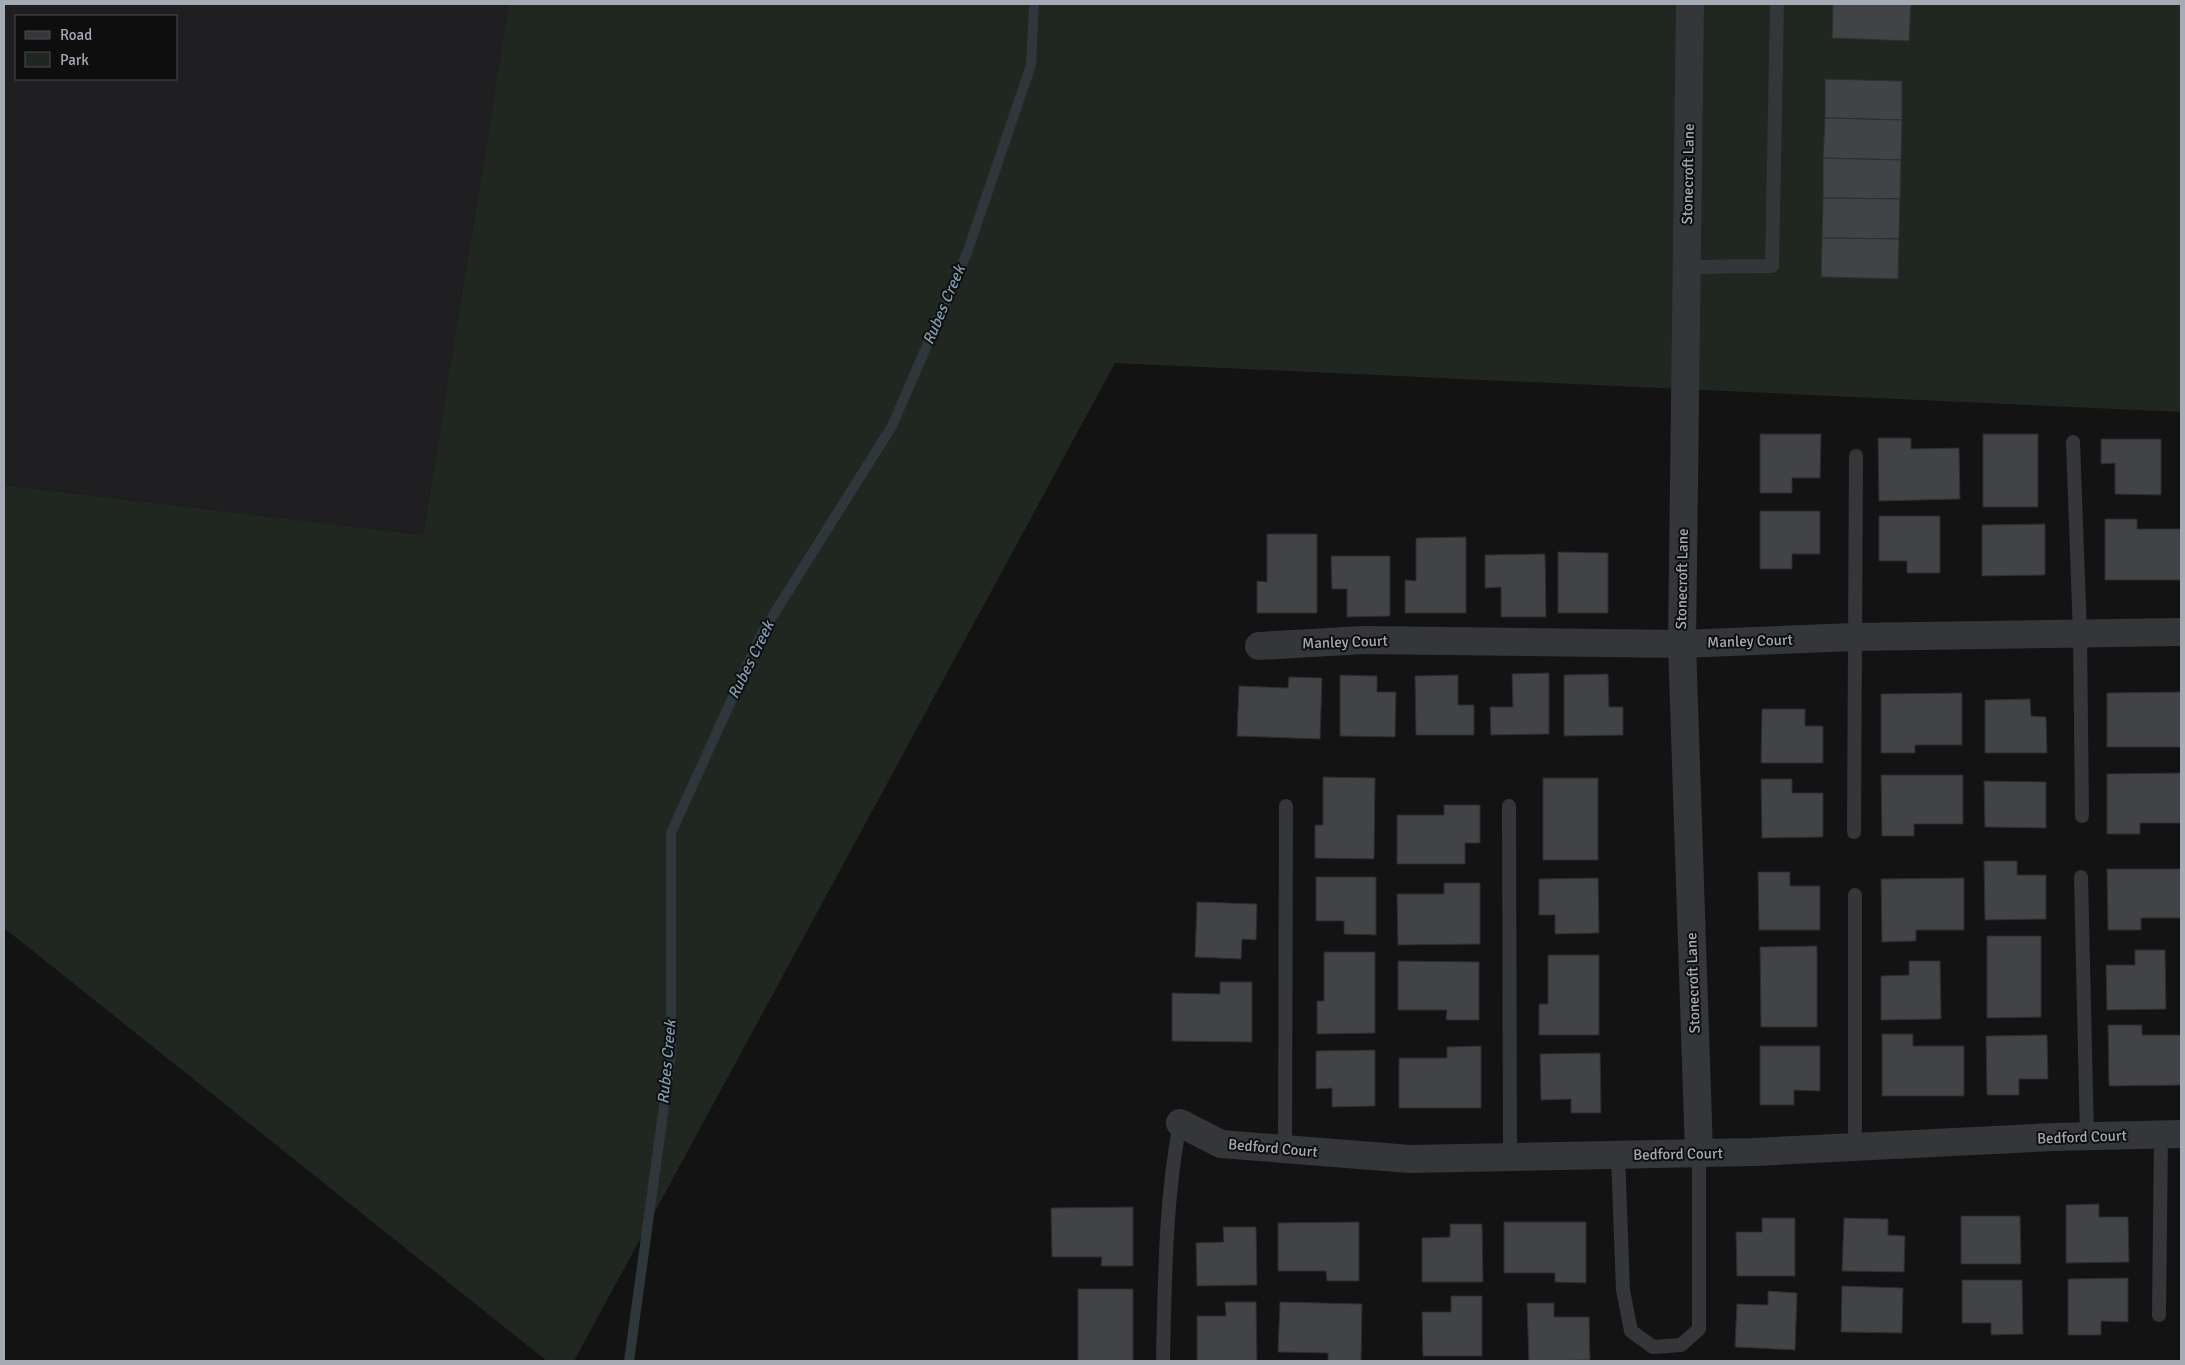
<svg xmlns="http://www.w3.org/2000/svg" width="2185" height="1365" font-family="Signika,sans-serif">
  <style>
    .built { fill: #1f1f21; fill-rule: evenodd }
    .green { fill: #1f2720 }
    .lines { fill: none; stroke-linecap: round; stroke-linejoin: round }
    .stream { stroke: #2d373c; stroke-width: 10 }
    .building { fill: #424347; stroke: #2d2d30 }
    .lane { stroke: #343639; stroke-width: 14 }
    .street { stroke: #343639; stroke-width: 28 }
    .labels { text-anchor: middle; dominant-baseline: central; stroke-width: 4; stroke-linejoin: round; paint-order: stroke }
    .street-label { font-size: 15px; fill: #a5abb4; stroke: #0e0e0f }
    .water-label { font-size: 16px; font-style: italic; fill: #7f9cad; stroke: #0e0e0f }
  </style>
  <rect width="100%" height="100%" fill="#131314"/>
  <path class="built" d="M4,4h505l-86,531 -419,-50zM16,16h160v63h-160z"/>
  <path class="green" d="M509,4h1672v408l-1066,-49 -541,998h-27l-543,-433v-443l419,50z"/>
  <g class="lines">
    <path class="stream" d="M629,1361l42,-306v-222l91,-200 130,-207 75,-173 64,-188 3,-61"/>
  </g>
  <g class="building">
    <path d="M1833,4h78l-2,37 -77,-3z"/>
    <path d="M1825,79l77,2v39l-77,-2z"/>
    <path d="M1825,118l77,2 -1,40 -78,-2z"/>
    <path d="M1823,158l78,2 -1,39 -77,-1z"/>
    <path d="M1823,198l77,1 -1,40 -77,-1z"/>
    <path d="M1822,238l77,1 -1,40 -77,-2z"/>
    <path d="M1760,434h61l-1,44h-28v15h-32z"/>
    <rect x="1983" y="434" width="55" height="73"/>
    <path d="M1878,438h33v11l48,-1 1,51 -81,2z"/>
    <path d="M2101,439h60v56l-46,-1v-31l-14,1z"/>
    <path d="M1760,511h60v43h-28v15h-32z"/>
    <path d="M1879,516h61v57h-33v-12h-28z"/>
    <path d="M2105,519h32v10h44v51h-76z"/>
    <path d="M2045,524v51l-63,1v-51z"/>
    <path d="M1267,534h50v79h-60v-32l10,1z"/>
    <path d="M1466,537v76h-61v-33l11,1v-43z"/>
    <path d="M1558,552l50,1v60h-50z"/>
    <path d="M1545,554l1,63h-45v-30l-16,1v-33z"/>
    <path d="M1331,556h59v60l-43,1v-28h-15z"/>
    <path d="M1549,673v61l-58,1 -1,-28h23l-1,-33z"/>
    <path d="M1608,674l1,33h14v28l-59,1v-61z"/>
    <path d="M1340,675l37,1v16h19l-1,45 -55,-1z"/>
    <path d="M1458,675v30h16v30h-58l-1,-59z"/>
    <path d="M1289,677l33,1 -2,61 -83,-3 2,-50 49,2z"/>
    <path d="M2181,692v55h-74v-54z"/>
    <path d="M1962,693v52h-47v8h-34v-59z"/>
    <path d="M2030,699l1,17 15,1 1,36h-62v-53z"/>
    <path d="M1762,709h43v17h18v37h-62z"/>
    <path d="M2181,773v50h-41v11h-33v-60z"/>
    <path d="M1881,775h82v49h-49v12h-32z"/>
    <path d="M1323,777l52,1 -1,81 -59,-1v-33h8z"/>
    <rect x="1543" y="778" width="55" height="82"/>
    <path d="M1761,779h31v14h31v44l-61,1z"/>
    <path d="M1984,781l62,1v46l-61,-1z"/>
    <path d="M1444,805h36v38h-15v21h-68v-49h47z"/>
    <path d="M1984,861h33v14h29v44l-61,1z"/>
    <path d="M2107,869h74v49h-40v12h-33z"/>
    <path d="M1758,872h32v14h30v44h-61z"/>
    <path d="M1316,877h60v58l-32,-1v-13h-28z"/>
    <path d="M1598,878l1,55 -44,1v-19h-16v-36z"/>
    <path d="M1964,878v52h-48v11l-34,1 -1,-63z"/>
    <path d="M1444,883h36v61l-82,1 -1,-51h47z"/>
    <path d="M1197,902l60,2 -1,36 -14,-1 -1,20 -46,-2z"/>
    <path d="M1987,936h54v81l-54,1z"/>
    <path d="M1817,946v81h-56l-1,-80z"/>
    <path d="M2135,950h30l1,59 -59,1 -1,-45h29z"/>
    <path d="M1324,952h51v81l-58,1v-33h7z"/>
    <path d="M1548,955h51v80h-60v-31h9z"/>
    <path d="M1398,961l81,1v58h-33l1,-10h-49z"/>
    <path d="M1909,961h31l1,58 -60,1v-44l28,-1z"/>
    <path d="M1220,982h32v60l-80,-1v-48l48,1z"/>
    <path d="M2108,1025h34v10h39v50l-72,1z"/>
    <path d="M1882,1034h31v12h51v50h-82z"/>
    <path d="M2047,1035l1,44h-29v16h-32l-1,-59z"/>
    <path d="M1481,1046v62h-82v-50h48v-11z"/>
    <path d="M1760,1046h60v45l-26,-1v15h-34z"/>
    <path d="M1375,1050v56l-43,1v-19l-16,1v-38z"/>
    <path d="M1600,1053l1,60h-30v-14l-30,1 -1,-46z"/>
    <path d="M2099,1204v13h29l1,45 -63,1v-58z"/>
    <path d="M1133,1207v59h-32l1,-9h-50l-1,-49z"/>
    <path d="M1961,1216h59l1,48h-60z"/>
    <path d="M1762,1218h33v58h-58l-1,-44h26z"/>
    <path d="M1844,1218l44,1v16l17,1 -1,36 -62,-1z"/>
    <path d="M1359,1222v59h-32l-1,-10h-48v-48z"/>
    <path d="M1504,1222h82v61l-31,-1v-9h-51z"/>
    <path d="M1450,1224h32l1,58h-61v-44l28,-1z"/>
    <path d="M1223,1227h33l1,58 -60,1 -1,-43 28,-1z"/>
    <path d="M2128,1278v44l-27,-1v14h-33v-56z"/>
    <path d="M1962,1280h60l1,54 -32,1v-12h-29z"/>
    <path d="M1842,1286l61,2 -1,45 -61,-1z"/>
    <rect x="1078" y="1289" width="55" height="72"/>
    <path d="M1768,1291l29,2 -2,57 -60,-3 2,-43 31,1z"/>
    <path d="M1451,1296h31v60h-59l-1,-44h29z"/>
    <path d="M1225,1302h31l1,59h-60v-45h29z"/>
    <path d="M1280,1302l82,2 -1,57h-33v-8l-50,-1z"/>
    <path d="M1527,1303h27v14h35l1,43 -61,1z"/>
  </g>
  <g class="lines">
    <g class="lane">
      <path d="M1687,267l85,-1 5,-262"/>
      <path d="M2073,442l7,192 2,182"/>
      <path d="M1509,806l1,351"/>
      <path d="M1854,832l2,-376"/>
      <path d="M2081,877l6,259"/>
      <path d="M1855,1147v-252"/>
      <path d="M1285,1149l1,-343"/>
      <path d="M1618,1155l5,135 8,41 22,16 28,-2 18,-16v-176"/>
      <path d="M2159,1315l2,-181"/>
      <path d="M1163,1358c2,-79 2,-157 17,-235"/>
    </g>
    <g class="street">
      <path d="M1690,4l-8,640 17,509"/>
      <path d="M1259,646l105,-6 318,4 172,-7 327,-5"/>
      <path d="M1180,1123l41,21 189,15 343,-7 301,-15 127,-3"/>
    </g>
  </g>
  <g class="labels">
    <g class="street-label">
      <text transform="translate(1688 174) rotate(-89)">Stonecroft Lane</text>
      <text transform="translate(1682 579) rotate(-89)">Stonecroft Lane</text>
      <text transform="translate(1750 641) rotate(-2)">Manley Court</text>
      <text transform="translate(1345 642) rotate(-2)">Manley Court</text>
      <text transform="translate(1693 983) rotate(-92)">Stonecroft Lane</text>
      <text transform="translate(2082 1137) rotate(-2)">Bedford Court</text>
      <text transform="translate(1273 1148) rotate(5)">Bedford Court</text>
      <text transform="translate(1678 1154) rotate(-1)">Bedford Court</text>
    </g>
    <g class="water-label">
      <text transform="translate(944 305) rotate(-67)">Rubes Creek</text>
      <text transform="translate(751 660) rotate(-64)">Rubes Creek</text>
      <text transform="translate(667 1062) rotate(-85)">Rubes Creek</text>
    </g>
  </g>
  <rect width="2185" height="1365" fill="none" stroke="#a5abb4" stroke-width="10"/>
  <rect x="15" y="15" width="162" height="65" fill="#0e0e0f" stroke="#4a4d51"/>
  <rect x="25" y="31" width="25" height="8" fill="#343639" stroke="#4a4d51"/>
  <text x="60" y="40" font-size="15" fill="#a5abb4">Road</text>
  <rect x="25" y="52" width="25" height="15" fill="#1f2720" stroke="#4a4d51"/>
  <text x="60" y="65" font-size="15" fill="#a5abb4">Park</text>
</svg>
